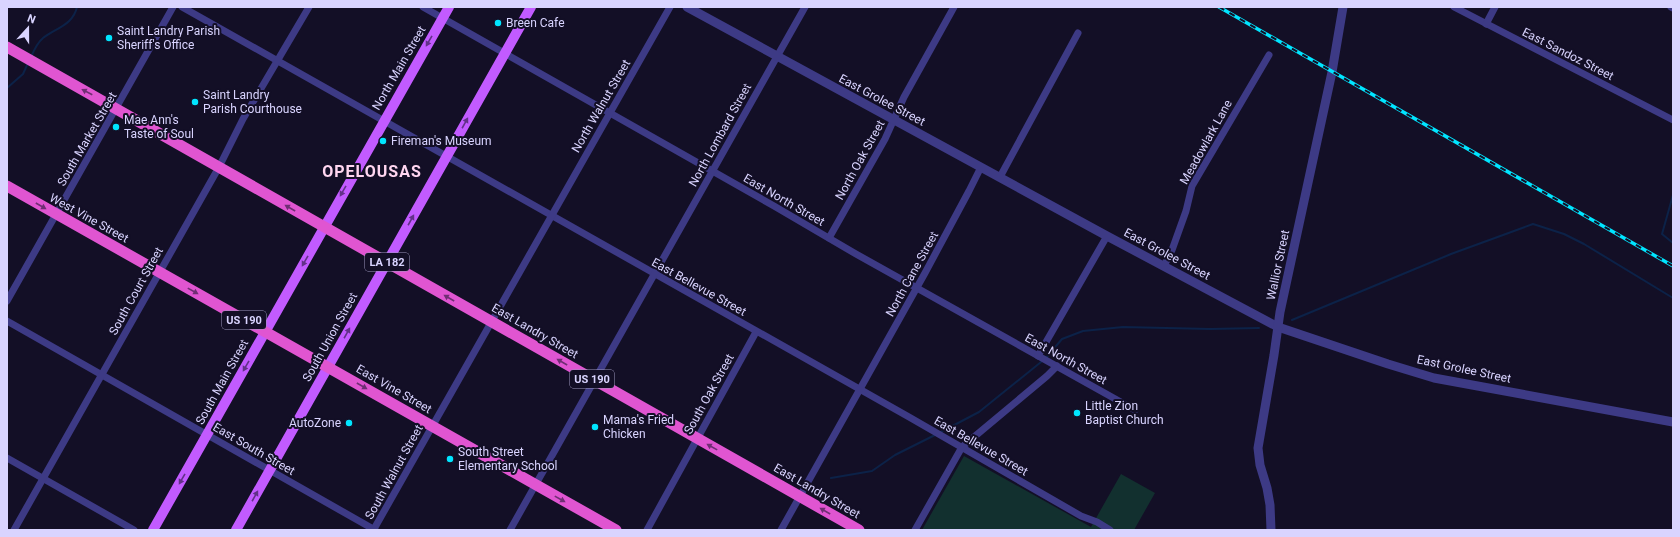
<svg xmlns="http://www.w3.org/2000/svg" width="1680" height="537" font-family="Roboto,sans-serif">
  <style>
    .green { fill: #12302f }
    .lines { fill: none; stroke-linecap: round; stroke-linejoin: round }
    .stream { stroke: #0c2248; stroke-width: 2 }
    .minor { stroke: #3d3a85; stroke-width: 7 }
    .tertiary { stroke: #3d3a85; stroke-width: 9 }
    .primary { stroke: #c25bff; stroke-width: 10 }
    .trunk { stroke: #e055d1; stroke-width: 11 }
    .rail-casing { stroke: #00e5ff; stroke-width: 3.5 }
    .rail { stroke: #130f26; stroke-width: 2; stroke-dasharray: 6; stroke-linecap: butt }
    .oneway { fill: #623188 }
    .oneway2 { fill: #6f2e73 }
    .poi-dot { fill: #00e5ff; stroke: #130f26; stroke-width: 1.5 }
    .labels { text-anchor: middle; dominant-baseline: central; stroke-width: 4; stroke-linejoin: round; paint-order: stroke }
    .shield { fill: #130f26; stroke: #9e99be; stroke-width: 1 }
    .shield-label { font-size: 11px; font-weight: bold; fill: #d9d4ff }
    .poi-label { font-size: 12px; fill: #d9d4ff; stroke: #130f26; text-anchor: start }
    .street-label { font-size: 12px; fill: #d9d4ff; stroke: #130f26 }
    .district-label { font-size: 16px; font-weight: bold; letter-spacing: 1px; fill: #ffd6f0; stroke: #130f26 }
  </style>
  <rect width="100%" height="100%" fill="#130f26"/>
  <path class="green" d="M964,456l127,71 30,-53 34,19 -21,37h-212z"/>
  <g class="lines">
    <g class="stream">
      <path d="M31,57c3,-7 6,-14 12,-19 13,-10 30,-13 34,-31"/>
      <path d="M7,88l16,-14 5,-11"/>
      <path d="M1673,195l-11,39 11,9"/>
      <path d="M1292,320l159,-66 82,-30 31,10 20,10 89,54"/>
      <path d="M939,433l40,-21 67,-54 16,-19 21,-8 40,-4 87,2 49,-1"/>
      <path d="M831,478l41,-7 23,-16 40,-20"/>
    </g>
    <g class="minor">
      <path d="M182,7l727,410 172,99 16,6 13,8"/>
      <path d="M423,7l351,199 82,48 279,156"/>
      <path d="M1454,7l219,113"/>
      <path d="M1671,7l2,1"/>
      <path d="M1486,24l9,-17"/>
      <path d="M1000,177l78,-144"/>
      <path d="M829,238l56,-99 19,-42 50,-90"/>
      <path d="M1164,266l8,-16 14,-39 6,-25 77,-131"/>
      <path d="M7,301l166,-294"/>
      <path d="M7,321l368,209"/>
      <path d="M1038,356l69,-120"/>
      <path d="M7,458l127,72"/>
      <path d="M374,529l296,-522"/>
      <path d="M14,530l205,-363 24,-48 66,-112"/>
      <path d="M510,530l295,-523"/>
      <path d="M647,530l109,-198"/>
      <path d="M781,530l144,-257 44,-82 12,-24"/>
      <path d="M915,530l47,-83 85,-71 10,-10"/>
    </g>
    <g class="tertiary">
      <path d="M687,7l420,229 171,91 110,37 46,14 239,44"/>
      <path d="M1271,530l-1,-25 -3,-17 -7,-23 -2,-17 16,-93 6,-43 52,-240 11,-65"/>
    </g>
    <g class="primary">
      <path d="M153,530l296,-523"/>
      <path d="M236,530l295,-523"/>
    </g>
    <g class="trunk">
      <path d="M7,47l852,483"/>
      <path d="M7,186l609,344"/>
    </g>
    <defs>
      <path id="rail" d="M1219,7l454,259"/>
    </defs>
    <use href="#rail" class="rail-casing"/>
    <use href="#rail" class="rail"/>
  </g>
  <defs><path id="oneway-solid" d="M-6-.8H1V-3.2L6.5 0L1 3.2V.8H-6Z"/></defs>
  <g class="oneway">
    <use href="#oneway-solid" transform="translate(429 41) rotate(120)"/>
    <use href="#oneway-solid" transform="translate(465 123) rotate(-61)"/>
    <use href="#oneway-solid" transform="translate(343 191) rotate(120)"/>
    <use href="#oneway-solid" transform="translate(411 220) rotate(-61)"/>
    <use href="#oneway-solid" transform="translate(305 261) rotate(120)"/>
    <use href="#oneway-solid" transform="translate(347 333) rotate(-61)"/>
    <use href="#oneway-solid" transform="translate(246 366) rotate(120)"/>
    <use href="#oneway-solid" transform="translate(182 479) rotate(120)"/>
    <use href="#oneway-solid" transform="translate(255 496) rotate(-61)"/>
  </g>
  <g class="oneway2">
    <use href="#oneway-solid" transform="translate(87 92) rotate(-152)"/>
    <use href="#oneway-solid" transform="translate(41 206) rotate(30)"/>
    <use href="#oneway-solid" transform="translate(290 208) rotate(-150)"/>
    <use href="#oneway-solid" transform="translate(193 291) rotate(29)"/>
    <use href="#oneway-solid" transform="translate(449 298) rotate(-150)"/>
    <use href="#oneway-solid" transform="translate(562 362) rotate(-150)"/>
    <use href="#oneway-solid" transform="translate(362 386) rotate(30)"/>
    <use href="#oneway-solid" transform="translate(712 447) rotate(-151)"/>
    <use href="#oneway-solid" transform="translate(560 499) rotate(29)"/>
    <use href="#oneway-solid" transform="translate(825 511) rotate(-150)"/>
  </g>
  <g class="poi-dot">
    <circle cx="498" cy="23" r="4"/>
    <circle cx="109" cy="38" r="4"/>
    <circle cx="195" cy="102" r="4"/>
    <circle cx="116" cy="127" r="4"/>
    <circle cx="383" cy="141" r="4"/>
    <circle cx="1077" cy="413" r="4"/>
    <circle cx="349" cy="423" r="4"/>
    <circle cx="595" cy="427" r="4"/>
    <circle cx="450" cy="459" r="4"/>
  </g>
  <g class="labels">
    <g class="shield">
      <rect x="365" y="253" width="44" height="18" rx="3"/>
      <rect x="222" y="311" width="44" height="18" rx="3"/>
      <rect x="570" y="370" width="44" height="18" rx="3"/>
    </g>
    <g class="shield-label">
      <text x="387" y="262">LA 182</text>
      <text x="244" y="320">US 190</text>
      <text x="592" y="379">US 190</text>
    </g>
    <g class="poi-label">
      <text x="506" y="23">Breen Cafe</text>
      <text x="117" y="31">Saint Landry Parish<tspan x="117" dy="14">Sheriff's Office</tspan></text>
      <text x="203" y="95">Saint Landry<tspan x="203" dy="14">Parish Courthouse</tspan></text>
      <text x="124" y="120">Mae Ann's<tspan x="124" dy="14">Taste of Soul</tspan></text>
      <text x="391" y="141">Fireman's Museum</text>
      <text x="1085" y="406">Little Zion<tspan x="1085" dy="14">Baptist Church</tspan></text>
      <text x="603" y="420">Mama's Fried<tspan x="603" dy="14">Chicken</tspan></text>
      <text x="341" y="423" text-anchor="end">AutoZone</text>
      <text x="458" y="452">South Street<tspan x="458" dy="14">Elementary School</tspan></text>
    </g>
    <g class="street-label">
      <text transform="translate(1568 54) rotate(27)">East Sandoz Street</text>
      <text transform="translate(399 68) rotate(-60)">North Main Street</text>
      <text transform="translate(882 100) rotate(28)">East Grolee Street</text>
      <text transform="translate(601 106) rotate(-60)">North Walnut Street</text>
      <text transform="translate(720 135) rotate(-61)">North Lombard Street</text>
      <text transform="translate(87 139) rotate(-60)">South Market Street</text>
      <text transform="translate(1206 142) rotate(-61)">Meadowlark Lane</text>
      <text transform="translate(860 160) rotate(-61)">North Oak Street</text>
      <text transform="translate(784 200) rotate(30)">East North Street</text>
      <text transform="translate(89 218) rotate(29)">West Vine Street</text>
      <text transform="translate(1167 254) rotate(28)">East Grolee Street</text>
      <text transform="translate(1278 265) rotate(-78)">Wallior Street</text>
      <text transform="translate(912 274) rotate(-61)">North Cane Street</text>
      <text transform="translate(699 287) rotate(29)">East Bellevue Street</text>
      <text transform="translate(136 291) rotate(-61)">South Court Street</text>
      <text transform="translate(535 331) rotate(30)">East Landry Street</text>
      <text transform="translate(330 337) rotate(-61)">South Union Street</text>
      <text transform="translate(1066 359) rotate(29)">East North Street</text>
      <text transform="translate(1464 369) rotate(12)">East Grolee Street</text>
      <text transform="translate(222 382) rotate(-61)">South Main Street</text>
      <text transform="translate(394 389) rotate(30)">East Vine Street</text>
      <text transform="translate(709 394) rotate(-61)">South Oak Street</text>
      <text transform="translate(981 446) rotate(30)">East Bellevue Street</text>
      <text transform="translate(254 449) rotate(30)">East South Street</text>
      <text transform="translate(394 472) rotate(-61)">South Walnut Street</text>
      <text transform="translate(817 491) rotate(30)">East Landry Street</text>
    </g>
    <g class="district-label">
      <text x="372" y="171">OPELOUSAS</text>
    </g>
  </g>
  <rect width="1680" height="537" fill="none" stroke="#d9d4ff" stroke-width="16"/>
  <g transform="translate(28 28) rotate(21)" stroke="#130f26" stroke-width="3" paint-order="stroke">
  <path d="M0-3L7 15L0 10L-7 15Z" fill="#d9d4ff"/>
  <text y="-6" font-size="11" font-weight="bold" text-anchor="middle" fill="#d9d4ff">N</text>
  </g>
</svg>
